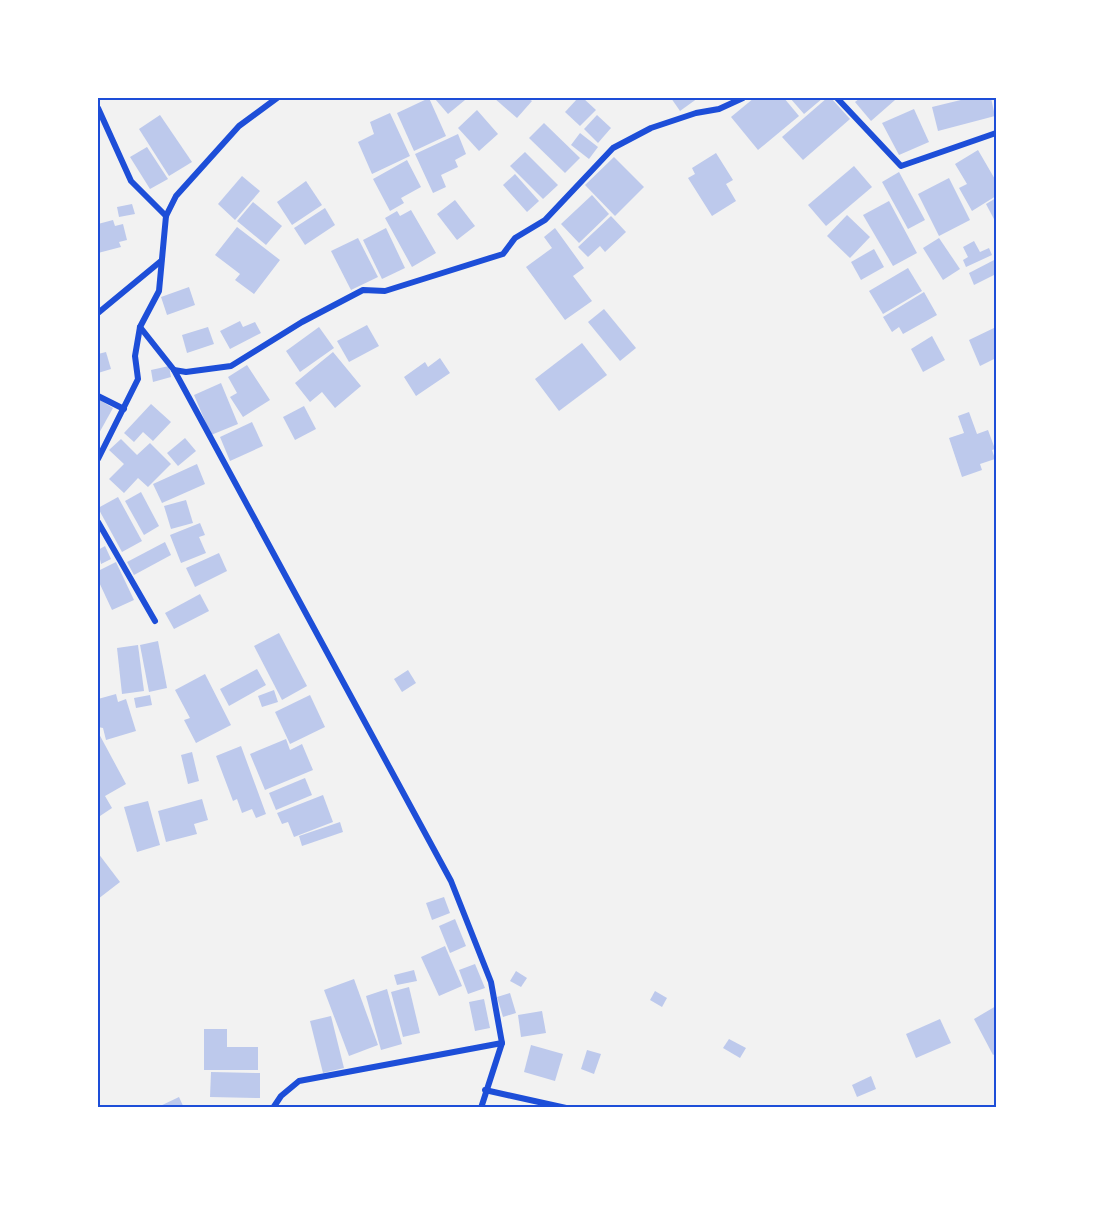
<svg xmlns="http://www.w3.org/2000/svg" width="1094" height="1205" font-family="Helvetica,sans-serif">
  <style>
    .building { fill: #bdc9ec }
    .lines { fill: none; stroke-linecap: round; stroke-linejoin: round }
    .minor { stroke: #1d4ed8; stroke-width: 6 }
    .neatline { fill: none; stroke: #1d4ed8; stroke-width: 2 }
  </style>
  <rect width="100%" height="100%" fill="#f2f2f2"/>
  <g class="building">
    <path d="M429,98l17,38 -32,15 -17,-38z"/>
    <path d="M463,98l2,2 -17,14 -13,-15z"/>
    <path d="M494,98h34l4,3 -15,17z"/>
    <path d="M578,98h5l13,12 -16,16 -15,-14z"/>
    <path d="M671,98h27l-18,13z"/>
    <path d="M754,98h30l15,18 -41,34 -27,-33z"/>
    <path d="M790,98h33l-19,16z"/>
    <path d="M827,98h4l19,21 -47,41 -21,-23z"/>
    <path d="M860,98h33l2,2 -24,21 -16,-19z"/>
    <path d="M969,98h22l4,18 -57,15 -6,-24z"/>
    <path d="M914,109l15,33 -30,13 -17,-32z"/>
    <path d="M477,110l21,24 -19,17 -21,-23z"/>
    <path d="M390,113l20,43 -38,18 -14,-32 16,-8 -4,-12z"/>
    <path d="M160,115l32,47 -23,14 -30,-47z"/>
    <path d="M597,115l14,13 -13,15 -14,-14z"/>
    <path d="M544,123l36,35 -15,15 -36,-35z"/>
    <path d="M580,133l18,14 -9,12 -18,-14z"/>
    <path d="M458,134l8,20 -11,6 3,7 -17,8 5,12 -13,6 -18,-39z"/>
    <path d="M147,147l21,32 -18,10 -20,-32z"/>
    <path d="M978,150l18,31v15l-24,15 -13,-23 8,-4 -12,-20z"/>
    <path d="M525,152l33,33 -15,14 -33,-33z"/>
    <path d="M716,153l17,27 -7,4 10,17 -24,15 -24,-38 7,-4 -3,-6z"/>
    <path d="M614,157l30,30 -29,29 -30,-31z"/>
    <path d="M407,160l14,27 -20,11 3,5 -14,8 -17,-32z"/>
    <path d="M854,166l18,21 -46,39 -18,-21z"/>
    <path d="M899,172l26,48 -17,9 -26,-47z"/>
    <path d="M515,174l24,27 -12,11 -24,-27z"/>
    <path d="M242,176l18,15 -25,29 -17,-16z"/>
    <path d="M949,178l21,42 -31,16 -21,-42z"/>
    <path d="M306,181l16,24 -30,20 -15,-23z"/>
    <path d="M592,195l17,19 -30,29 -18,-19z"/>
    <path d="M996,198v22l-1,1 -9,-17z"/>
    <path d="M455,200l20,26 -18,14 -20,-26z"/>
    <path d="M889,201l28,52 -24,13 -30,-51z"/>
    <path d="M253,202l29,24 -16,19 -29,-24z"/>
    <path d="M132,204l3,10 -16,3 -2,-10z"/>
    <path d="M325,208l10,17 -30,20 -11,-17z"/>
    <path d="M411,210l25,43 -24,14 -27,-49 12,-7 3,5z"/>
    <path d="M847,215l23,22 -20,21 -23,-22z"/>
    <path d="M611,216l15,16 -21,20 -5,-6 -12,11 -10,-10z"/>
    <path d="M113,220l2,6 8,-2 4,16 -8,2 2,5 -23,6v-29z"/>
    <path d="M237,227l43,33 -26,34 -19,-14 5,-6 -25,-19z"/>
    <path d="M386,228l19,40 -23,11 -19,-39z"/>
    <path d="M555,228l29,40 -11,8 19,25 -27,19 -39,-53 26,-19 -8,-11z"/>
    <path d="M358,238l20,39 -27,13 -20,-39z"/>
    <path d="M939,238l21,31 -17,11 -20,-32z"/>
    <path d="M974,241l6,11 9,-4 3,7 -26,12 -3,-7 5,-3 -5,-10z"/>
    <path d="M874,249l10,18 -23,13 -10,-18z"/>
    <path d="M996,259v15l-22,11 -5,-12z"/>
    <path d="M908,268l14,23 -39,23 -14,-23z"/>
    <path d="M189,287l6,18 -28,10 -6,-18z"/>
    <path d="M924,292l13,23 -34,19 -4,-7 -7,5 -9,-15z"/>
    <path d="M604,309l32,39 -16,13 -32,-39z"/>
    <path d="M240,321l3,6 12,-5 6,11 -31,16 -10,-18z"/>
    <path d="M367,325l12,21 -30,16 -12,-21z"/>
    <path d="M208,327l6,17 -27,9 -5,-18z"/>
    <path d="M319,327l15,21 -34,24 -14,-21z"/>
    <path d="M996,327v31l-16,8 -11,-26z"/>
    <path d="M932,336l13,24 -22,12 -12,-23z"/>
    <path d="M582,343l25,32 -48,36 -24,-32z"/>
    <path d="M106,352l5,17 -13,4v-19z"/>
    <path d="M333,352l28,34 -26,22 -13,-16 -12,10 -15,-19z"/>
    <path d="M440,358l10,15 -34,23 -12,-19 21,-15 3,5z"/>
    <path d="M247,365l23,35 -27,17 -13,-20 7,-4 -9,-16z"/>
    <path d="M169,366l2,11 -18,5 -2,-12z"/>
    <path d="M221,383l17,41 -27,11 -17,-40z"/>
    <path d="M98,399l15,9 -15,27z"/>
    <path d="M151,404l20,18 -18,19 -10,-9 -9,10 -10,-9z"/>
    <path d="M304,406l12,23 -21,11 -12,-23z"/>
    <path d="M969,412l8,22 11,-4 7,19 -3,1 3,9 -15,5 2,6 -20,7 -13,-39 15,-5 -6,-17z"/>
    <path d="M252,422l11,24 -33,15 -10,-24z"/>
    <path d="M185,438l11,13 -18,15 -11,-13z"/>
    <path d="M121,439l16,16 13,-12 21,21 -23,23 -10,-9 -14,15 -15,-14 15,-15 -15,-14z"/>
    <path d="M197,464l8,20 -43,19 -9,-19z"/>
    <path d="M141,492l18,34 -15,9 -19,-34z"/>
    <path d="M118,497l24,44 -20,11 -24,-44z"/>
    <path d="M186,500l7,23 -22,6 -7,-23z"/>
    <path d="M200,523l5,12 -6,2 7,16 -25,10 -11,-28z"/>
    <path d="M165,542l6,13 -37,20 -7,-13z"/>
    <path d="M105,546l6,13 -10,5 -3,-14z"/>
    <path d="M219,553l8,18 -32,16 -9,-19z"/>
    <path d="M116,562l18,38 -22,10 -14,-30v-9z"/>
    <path d="M200,594l9,17 -35,18 -9,-16z"/>
    <path d="M279,633l28,53 -25,14 -28,-54z"/>
    <path d="M158,641l9,47 -18,4 -9,-47z"/>
    <path d="M138,645l6,46 -22,3 -5,-46z"/>
    <path d="M257,669l9,16 -37,21 -9,-17z"/>
    <path d="M408,670l8,13 -14,9 -8,-13z"/>
    <path d="M205,674l26,51 -35,18 -12,-23 6,-2 -15,-28z"/>
    <path d="M274,690l4,12 -16,5 -4,-11z"/>
    <path d="M116,694l2,8 8,-3 10,32 -30,9 -3,-12 -5,-1v-28z"/>
    <path d="M150,695l2,10 -16,3 -2,-10z"/>
    <path d="M310,695l15,32 -35,17 -15,-32z"/>
    <path d="M98,732l28,52 -21,12 7,12 -12,8 -2,-5z"/>
    <path d="M286,739l4,11 12,-6 11,26 -48,20 -15,-36z"/>
    <path d="M241,746l25,68 -10,4 -4,-9 -10,4 -5,-14 -4,2 -17,-45z"/>
    <path d="M192,752l7,29 -11,3 -7,-29z"/>
    <path d="M305,778l7,17 -36,15 -7,-17z"/>
    <path d="M323,795l10,27 -39,15 -6,-15 -6,2 -5,-11z"/>
    <path d="M202,799l6,21 -14,4 3,10 -31,8 -8,-31z"/>
    <path d="M148,801l12,44 -23,7 -13,-45z"/>
    <path d="M340,822l3,10 -41,14 -3,-10z"/>
    <path d="M98,853l22,29 -22,17z"/>
    <path d="M444,897l6,16 -18,7 -6,-17z"/>
    <path d="M455,919l11,27 -16,7 -11,-27z"/>
    <path d="M445,946l17,40 -23,10 -18,-39z"/>
    <path d="M475,964l10,24 -17,6 -9,-24z"/>
    <path d="M414,970l3,11 -20,4 -3,-10z"/>
    <path d="M516,971l11,7 -6,9 -11,-6z"/>
    <path d="M354,979l24,66 -29,11 -25,-66z"/>
    <path d="M409,987l11,46 -17,4 -12,-45z"/>
    <path d="M387,989l15,55 -21,6 -15,-54z"/>
    <path d="M655,991l12,7 -5,9 -12,-7z"/>
    <path d="M510,993l6,20 -13,4 -6,-20z"/>
    <path d="M484,999l6,29 -15,3 -6,-29z"/>
    <path d="M996,1006v47l-3,2 -19,-36z"/>
    <path d="M542,1011l4,22 -25,4 -3,-22z"/>
    <path d="M331,1016l13,52 -21,5 -13,-52z"/>
    <path d="M940,1019l11,24 -35,15 -10,-24z"/>
    <path d="M204,1029h23v18h31v23h-54z"/>
    <path d="M729,1039l17,9 -6,10 -17,-10z"/>
    <path d="M531,1045l32,9 -8,27 -31,-9z"/>
    <path d="M587,1050l14,4 -7,20 -13,-5z"/>
    <path d="M211,1072l49,1v25l-50,-1z"/>
    <path d="M871,1076l5,13 -19,8 -5,-12z"/>
    <path d="M179,1097l5,11h-28z"/>
  </g>
  <g class="lines">
    <g class="minor">
      <path d="M837,98l64,68 95,-33"/>
      <path d="M98,108l33,73 35,35"/>
      <path d="M98,313l63,-52"/>
      <path d="M140,327l34,43 277,511 40,101 11,61 -21,65"/>
      <path d="M174,370l12,2 45,-6 71,-44 61,-32 22,1 118,-37 12,-16 30,-18 68,-72 38,-20 45,-15 23,-4 24,-11"/>
      <path d="M98,396l26,13"/>
      <path d="M98,459l40,-80 -3,-23 5,-29 19,-36 7,-75 10,-20 63,-70 38,-28"/>
      <path d="M98,522l57,99"/>
      <path d="M485,1090l81,18"/>
      <path d="M273,1108l8,-12 18,-15 203,-38"/>
    </g>
  </g>
  <rect width="1094" height="1205" fill="none" stroke="#ffffff" stroke-width="198"/>
  <rect x="99" y="99" width="896" height="1007" class="neatline"/>
</svg>
